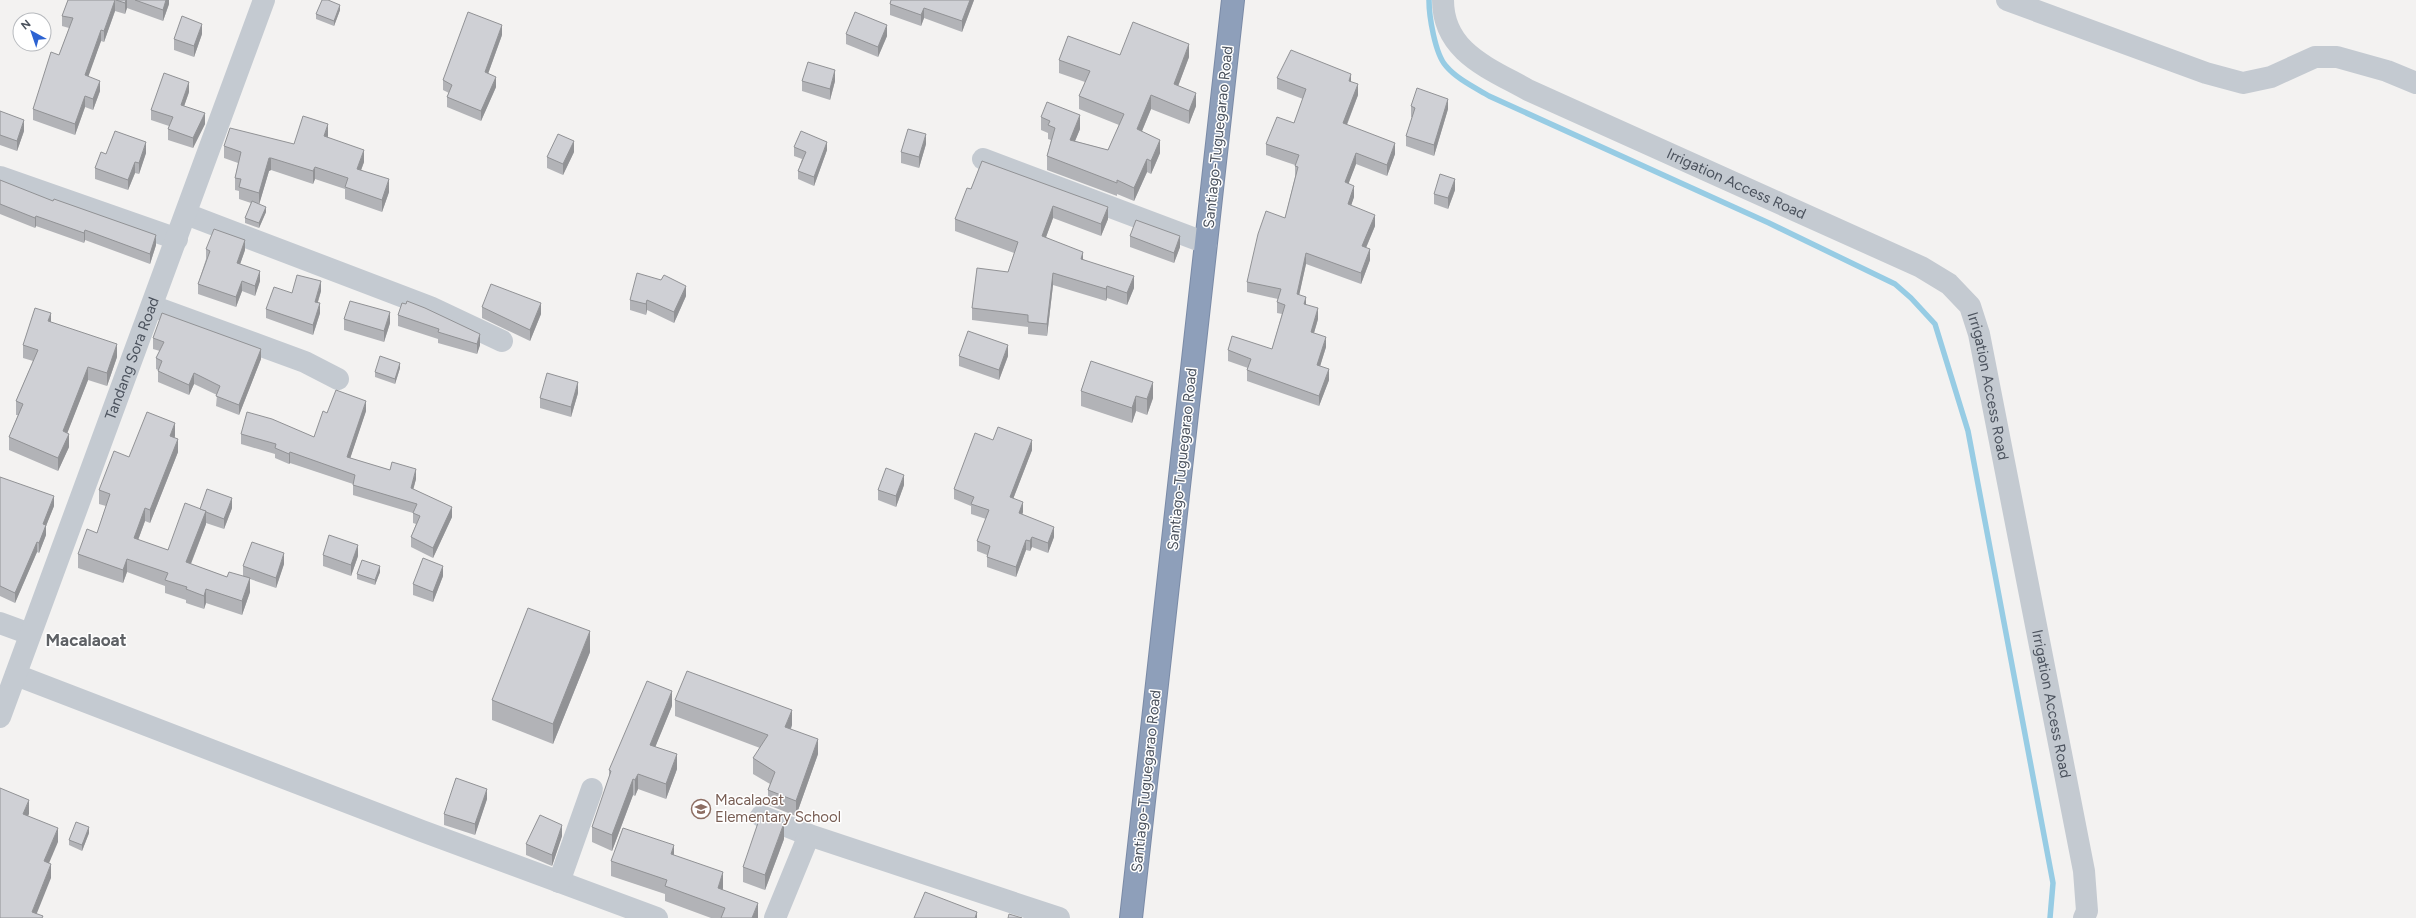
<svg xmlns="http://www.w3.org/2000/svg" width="2416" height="918" font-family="Figtree,sans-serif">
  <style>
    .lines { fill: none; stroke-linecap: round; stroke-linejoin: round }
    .stream { stroke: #97cce4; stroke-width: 5.5 }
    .highway-casing { stroke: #7a8aa6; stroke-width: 24 }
    .minor { stroke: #c4cad1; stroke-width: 22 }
    .highway { stroke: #8e9fba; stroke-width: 22 }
    .wall { fill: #b2b3b7 }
    .shaded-wall { fill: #919295 }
    .building { fill: #cfd0d5; stroke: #919295 }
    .labels { text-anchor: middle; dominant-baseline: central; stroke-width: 3; stroke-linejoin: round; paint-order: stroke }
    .street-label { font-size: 15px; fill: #4b525d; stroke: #fff }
    .education-label { font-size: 15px; fill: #785e54; stroke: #fff; text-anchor: start }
    .quarter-label { font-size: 17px; font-weight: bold; fill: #5e6165; stroke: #fff }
  </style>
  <rect width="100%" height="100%" fill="#f3f2f1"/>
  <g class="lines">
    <path class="stream" d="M1429,0c0,16 6,54 17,66 11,13 28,21 43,30l280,127 126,61 16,14 24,26 33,107 85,452 -3,35"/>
    <defs>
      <path id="highway" d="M1131,918l102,-918"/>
    </defs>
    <use href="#highway" class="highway-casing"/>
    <g class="minor">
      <path id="s1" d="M1443,0c0,52 46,68 85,90l393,177 28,17 21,22 9,28 105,537 3,40 -3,7"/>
      <path d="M2007,0l199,73 37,10 28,-6 44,-20h22l50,14 29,12"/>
      <path d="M983,159l223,84"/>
      <path d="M0,177l177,62"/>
      <path d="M186,214l244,93 72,34"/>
      <path d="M152,306l153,56 33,17"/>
      <path d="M0,623l30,11"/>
      <path d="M16,675l406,156 235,87"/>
      <path id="s2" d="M0,717l264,-717"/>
      <path d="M761,816l48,19"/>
      <path d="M559,882l33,-93"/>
      <path d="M775,918l34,-83 250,83"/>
    </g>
    <use href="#highway" class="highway"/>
  </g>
  <g class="wall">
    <path d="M68,0h101v4l-6,17 -36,-13 -2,6 -10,-3 -11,31 -3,-1 -13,35 12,15 -7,19 -8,-3 -10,28 -42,-15v-11l26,-54 10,-27 -7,-2v-10z"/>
    <path d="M891,0h83l-12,32 -38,-14 -3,8 -31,-11v-11z"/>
    <path d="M340,10l-6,16 -18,-7v-5z"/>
    <path d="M202,34l-8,23 -20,-7v-11z"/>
    <path d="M846,34l41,2 -9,21 -32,-13z"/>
    <path d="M502,35l-14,39 8,13 -15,34 -34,-14v-10l2,-4 -6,-3v-10z"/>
    <path d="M1120,55l69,2 -11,29 18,20 -7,18 -38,-15 -9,22 18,22 -9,21 -4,-2 -13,29 -17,-7v2l-70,-26v-14l4,-16 -3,-1v-6l-7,-3v-13l39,12 -5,12 33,9 11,-25 -40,-16v-13l6,-14 -26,-9v-13z"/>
    <path d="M1277,78l74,4 7,13 -11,30 48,29 -8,22 -31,-12 -8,20 6,13 -3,8 24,21 -9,22 4,12 -9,24 -55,-20 -7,31 7,9 12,15 -4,14 12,14 -6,19 9,14 -10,26 -72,-25v-11l1,-2 -20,-7v-11l44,-1 10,-35 -5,-1v-11l1,-3 -31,-7v-10l38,-64 10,-41v-12l-29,-10v-11l28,-21 9,-24 -26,-10z"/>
    <path d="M802,81h33l-5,19 -28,-9z"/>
    <path d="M189,92l-5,14 21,18 -12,24 -25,-8v-11l1,-3 -18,-6v-10z"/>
    <path d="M1411,106l37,3 -14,47 -28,-10v-10l6,-19h-1z"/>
    <path d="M0,111l24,20 -7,20 -17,-6z"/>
    <path d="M328,136v1l36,25 -3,8 28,22 -7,20 -37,-13v-10l-30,-10 -2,5 -42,-14 -2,1 -10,33 7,8 -7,16 -14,-5v-5l6,-15 -12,-4v-8l-4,-1v-12l3,-15 -14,-5v-12l70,-2z"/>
    <path d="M926,144l-7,24 -18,-5v-11z"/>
    <path d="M794,147l33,3 -13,36 -16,-7v-8l4,-12 -8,-3z"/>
    <path d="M574,152l-11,23 -16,-7v-11z"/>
    <path d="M146,153l-7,21 -4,-1 -7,17 -33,-11v-11l11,-14z"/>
    <path d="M982,161l126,58 -7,17 -48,-18 -7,19 37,22 51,29 -7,17 -20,-7 -1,3 -53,-16 -6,51 -19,-2v-7l-56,-7v-12l36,-36 6,-19 -59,-22v-12l16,-30z"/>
    <path d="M0,180l156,65 -6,19 -65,-24 -1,3 -48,-17 -1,2 -35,-14z"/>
    <path d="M1455,190l-7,19 -14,-5v-10z"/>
    <path d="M1130,236l50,11 -6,16 -44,-16z"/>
    <path d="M206,249l39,1 -5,14 20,17 -5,15 -13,-5 -6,16 -38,-13v-10l8,-25z"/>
    <path d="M321,291l-3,11 2,11 -7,22 -47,-17v-9l26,-16z"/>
    <path d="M686,296l-12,27 -27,-13 -1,5 -16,-5v-10z"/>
    <path d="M482,307l59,7 -11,27 -48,-23z"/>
    <path d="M425,308l55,37 -3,9 -39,-11v-4l-40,-13v-11z"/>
    <path d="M344,319l46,4 -6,19 -40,-12z"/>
    <path d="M51,322l66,35 -10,29 -19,-6 -21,53 2,14 -11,24 -49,-21v-13l9,-22h-2v-14l17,-40 -10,-3v-13z"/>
    <path d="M153,338l108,21 -22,56 -23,-9 1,-11 -23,-11 -5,11 -31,-13v-12l-2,-1v-11l4,-7 -7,-2z"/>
    <path d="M959,356h49l-9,24 -40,-14z"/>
    <path d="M1091,361l62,37 -6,17 -11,-4 -4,12 -51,-17v-15z"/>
    <path d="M400,368l-5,16 -20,-7v-5z"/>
    <path d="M578,393l-7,24 -31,-9v-10z"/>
    <path d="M366,411l-16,47 66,21 -3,10 39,28 -19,41 -22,-11v-10l5,-13 -3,-1v-10l-60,-18v-11l-63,-21 -1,1 -14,-6v-4l-34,-10v-10l73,3 13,-24z"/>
    <path d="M175,436v2l3,14 -28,71 -5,-2 -7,19 30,10 32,-41 32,-1 -8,21 -18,-6v1l-15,40 36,13 16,-1v-10l41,-2 -8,24 -26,-9v13l-8,23 -36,-12 -2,6 -18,-6v-3l-21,-7v-7l-38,-14 -4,11 -45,-15v-14l19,-21 9,-27 -7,-2v-14l30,-33z"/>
    <path d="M993,440l39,10 -19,49 10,13 -1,3 32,22 -6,16 -16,-6 -2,4 -4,-1 -10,27 -29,-10v-12l-10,-4v-10l9,-22 -15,-5v-8l-17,-7v-10z"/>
    <path d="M0,477l54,29 -8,20v9l-7,18 -2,-1 -22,51 -15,-7z"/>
    <path d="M904,485l-8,22 -18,-7v-10z"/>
    <path d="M323,555l35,1 -7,20 -28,-10z"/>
    <path d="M380,572l-5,13 -18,-6v-5z"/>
    <path d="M443,576l-10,26 -20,-7v-11z"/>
    <path d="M590,652l-37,92 -61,-24v-20z"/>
    <path d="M675,700l117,25 -1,4 27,25 -22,62 -28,-11v-15l2,-6 -17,-10v-16l7,-10 -85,-32z"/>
    <path d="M672,706l-17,41 22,22 -11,30 -28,-10 -3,7 -2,-1 -21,56 -20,-9v-15l17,-48v-9z"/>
    <path d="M487,799l-12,36 -31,-10v-11z"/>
    <path d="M89,833l-7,18 -13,-6v-5z"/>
    <path d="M562,836l-10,30 -26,-11v-11z"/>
    <path d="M784,839l-19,51 -22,-8v-15z"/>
    <path d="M674,855l49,33v2l35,28h-47l-46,-17v-7l-54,-18v-15z"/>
  </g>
  <g class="shaded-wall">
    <path d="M115,0v11l-11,31v-11z"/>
    <path d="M126,0h1v8l-2,6v-11z"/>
    <path d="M166,0h3v4l-6,17v-11z"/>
    <path d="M970,0h4l-12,32v-11z"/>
    <path d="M340,5v5l-6,16v-5z"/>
    <path d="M924,8v10l-3,8v-11z"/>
    <path d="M202,24v10l-8,23v-11z"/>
    <path d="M502,25v10l-17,47v-10z"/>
    <path d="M887,25v11l-9,21v-10z"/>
    <path d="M101,30v11l-16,45v-11z"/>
    <path d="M1189,44v13l-15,40v-13z"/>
    <path d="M835,70v11l-5,19v-11z"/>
    <path d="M1351,74v11l-2,-4z"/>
    <path d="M496,77v10l-15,34v-10z"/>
    <path d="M100,81v10l-7,19v-11z"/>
    <path d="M189,82v10l-8,23v-10z"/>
    <path d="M1358,84v11l-15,39v-11z"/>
    <path d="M1196,93v13l-7,18v-13z"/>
    <path d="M1151,95v14l-14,34v-14z"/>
    <path d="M85,96v11l-10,28v-11z"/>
    <path d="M1448,99v10l-14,47v-11z"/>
    <path d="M205,113v11l-12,24v-10z"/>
    <path d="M1080,115v14l-10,24v-13z"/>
    <path d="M24,120v11l-7,20v-10z"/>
    <path d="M328,124v12l-4,12v-12z"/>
    <path d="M926,134v10l-7,24v-11z"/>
    <path d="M1160,140v13l-9,21v-13z"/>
    <path d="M574,141v11l-11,23v-11z"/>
    <path d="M146,142v11l-7,21v-11z"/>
    <path d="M827,142v8l-13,36v-9z"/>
    <path d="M1395,143v11l-8,22v-11z"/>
    <path d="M364,150v12l-7,19v-12z"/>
    <path d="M1356,153v11l-11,29v-11z"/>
    <path d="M269,158h2v12l-2,1 -10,34v-12z"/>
    <path d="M1147,159v13l-13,29v-13z"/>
    <path d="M135,162v11l-7,17v-10z"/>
    <path d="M315,167v12l-2,5v-13z"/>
    <path d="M389,179v13l-7,20v-12z"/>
    <path d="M1455,179v11l-7,19v-11z"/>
    <path d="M1354,186v11l-6,18v-11z"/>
    <path d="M1053,206v12l-11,30v-12z"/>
    <path d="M266,207v5l-7,16v-5z"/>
    <path d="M1108,207v12l-7,17v-12z"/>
    <path d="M1375,215v11l-13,31v-11z"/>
    <path d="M36,216v10l-1,2v-10z"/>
    <path d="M85,230v10l-1,3v-10z"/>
    <path d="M156,235v10l-6,19v-10z"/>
    <path d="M1180,236v11l-6,16v-10z"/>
    <path d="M245,240v10l-8,23v-10z"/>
    <path d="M1370,249v11l-9,24v-11z"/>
    <path d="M1083,252v12l-2,-5z"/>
    <path d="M1306,253v11l-9,41v-11z"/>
    <path d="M260,271v10l-5,15v-10z"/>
    <path d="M1053,273v12l-6,51v-12z"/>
    <path d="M1134,276v12l-7,17v-12z"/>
    <path d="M242,281v10l-6,16v-10z"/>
    <path d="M321,281v10l-6,20v-9z"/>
    <path d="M686,286v10l-12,27v-11z"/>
    <path d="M1107,286v12l-1,3v-12z"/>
    <path d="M1306,297v10l-2,-3z"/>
    <path d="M647,300v10l-1,5v-11z"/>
    <path d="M320,303v10l-7,22v-10z"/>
    <path d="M541,303v11l-11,27v-11z"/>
    <path d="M1318,308v11l-7,24v-11z"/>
    <path d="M390,312v11l-6,19v-11z"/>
    <path d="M51,313v13l-3,-5z"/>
    <path d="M480,334v11l-3,9v-10z"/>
    <path d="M1326,337v10l-9,29v-11z"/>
    <path d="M117,344v13l-10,29v-13z"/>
    <path d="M1008,345v11l-9,24v-10z"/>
    <path d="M261,349v10l-22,56v-10z"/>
    <path d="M400,363v5l-5,16v-5z"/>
    <path d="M88,367v13l-25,64v-13z"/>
    <path d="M1329,369v11l-10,26v-10z"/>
    <path d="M194,373v11l-5,11v-10z"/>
    <path d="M578,382v11l-7,24v-10z"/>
    <path d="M1153,382v16l-6,17v-16z"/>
    <path d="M1136,396v15l-4,12v-15z"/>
    <path d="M366,401v10l-19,57v-11z"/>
    <path d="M175,423v13l-5,13v-13z"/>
    <path d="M69,434v13l-11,24v-13z"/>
    <path d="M178,439v13l-28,71v-13z"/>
    <path d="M1032,440v10l-22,57v-10z"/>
    <path d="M290,452v11l-1,1v-10z"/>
    <path d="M416,469v10l-5,19v-10z"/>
    <path d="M904,475v10l-8,22v-11z"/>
    <path d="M54,496v10l-8,20v9l-7,18v-10l4,-19z"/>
    <path d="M232,498v10l-8,21v-10z"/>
    <path d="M1023,502v10l-4,11v-10z"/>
    <path d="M452,507v10l-19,41v-10z"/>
    <path d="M145,508v13l-11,30v-13z"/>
    <path d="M206,511v13l-20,52v-14z"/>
    <path d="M1054,527v10l-6,16v-10z"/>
    <path d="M1032,537v10l-2,4v-10z"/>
    <path d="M1026,540v10l-10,27v-10z"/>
    <path d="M37,542v10l-22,51v-10z"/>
    <path d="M358,545v11l-7,20v-11z"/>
    <path d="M284,553v11l-8,24v-10z"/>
    <path d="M127,559v13l-4,11v-13z"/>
    <path d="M380,566v6l-5,13v-5z"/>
    <path d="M443,566v10l-10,26v-10z"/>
    <path d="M250,578v14l-8,23v-14z"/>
    <path d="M206,589v14l-2,6v-13z"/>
    <path d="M590,631v21l-37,92v-20z"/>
    <path d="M672,691v15l-22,54v-15z"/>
    <path d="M792,710v15l-7,17v-15z"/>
    <path d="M818,739v15l-22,62v-15z"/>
    <path d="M677,754v15l-11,30v-15z"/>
    <path d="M638,774v15l-3,7v-16z"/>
    <path d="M633,779v16l-21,56v-16z"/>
    <path d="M487,789v10l-12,36v-11z"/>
    <path d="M29,800v14l-6,14v-14z"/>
    <path d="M784,823v16l-19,51v-15z"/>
    <path d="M562,825v11l-10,30v-11z"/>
    <path d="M89,827v6l-7,18v-6z"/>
    <path d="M58,828v14l-14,33v-14z"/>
    <path d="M674,845v16l-3,-7z"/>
    <path d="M51,864v14l-16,40 -3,-6z"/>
    <path d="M723,872v16l-5,15v-15z"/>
    <path d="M758,903v15h-6z"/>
    <path d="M977,912v6h-2z"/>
  </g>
  <g class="building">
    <path d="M68,0h47l-11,31 -3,-1 -16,45 15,6 -7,18 -8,-3 -10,28 -42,-15 18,-57 8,3 14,-37 -11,-2z"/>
    <path d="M116,0h10l-1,3z"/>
    <path d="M135,0h31l-3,10z"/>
    <path d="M322,0h6l12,5 -6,16 -18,-7z"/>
    <path d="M891,0h79l-8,21 -38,-13 -3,7 -31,-11z"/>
    <path d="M468,12l34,13 -17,47 11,5 -15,34 -34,-14 5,-12 -9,-5z"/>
    <path d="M855,12l32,13 -9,22 -32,-13z"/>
    <path d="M182,16l20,8 -8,22 -20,-7z"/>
    <path d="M1133,22l56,22 -15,40 22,9 -7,18 -38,-16 -14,34 23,11 -9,21 -4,-2 -13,29 -17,-8v3l-70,-27 8,-28 -7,-3 2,-4 -9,-4 6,-15 33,13 -10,25 38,10 16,-36 -45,-18 11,-25 -31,-11 9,-24 52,19z"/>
    <path d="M1291,50l60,24 -2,7 9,3 -15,39 52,20 -8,22 -31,-12 -11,29 9,4 -6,18 27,11 -13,31 8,3 -9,24 -55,-20 -9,41 9,3 -2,7 14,4 -7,24 15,5 -9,28 12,4 -10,27 -72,-26 4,-11 -23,-9 4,-14 40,13 13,-44 -8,-3 4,-13 -34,-7 11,-48 8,-23 19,7 13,-51 -3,-1 4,-11 -33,-11 11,-27 17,6 12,-34 -29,-11z"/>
    <path d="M808,62l27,8 -5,19 -28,-8z"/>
    <path d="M164,73l25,9 -8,23 24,8 -12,25 -25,-9 5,-12 -22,-7z"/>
    <path d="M1417,88l31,11 -14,46 -28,-9 9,-28 -4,-2z"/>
    <path d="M0,111l24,9 -7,21 -17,-6z"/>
    <path d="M303,116l25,8 -4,12 40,14 -7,19 32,10 -7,21 -37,-13 3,-9 -33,-11 -2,4 -42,-13h-2l-10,35 -20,-6 2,-8 -6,-1 6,-26 -17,-6 6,-18 64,16z"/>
    <path d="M908,129l18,5 -7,23 -18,-5z"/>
    <path d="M115,131l31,11 -7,21 -4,-1 -7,18 -33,-12 6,-16 5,2z"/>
    <path d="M801,131l26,11 -13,35 -16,-6 8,-19 -12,-5z"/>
    <path d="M558,134l16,7 -11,23 -16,-7z"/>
    <path d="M982,161l126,46 -7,17 -48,-18 -11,30 41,16 -2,7 53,17 -7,17 -20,-7 -1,3 -53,-16 -6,51 -19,-2v-7l-56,-7 5,-40 31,4 10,-30 -63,-23 12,-31 4,1z"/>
    <path d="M1440,174l15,5 -7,19 -14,-4z"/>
    <path d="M0,180l53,21 1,-2 102,36 -6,19 -65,-24 -1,3 -48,-17 -1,2 -35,-14z"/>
    <path d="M252,201l14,6 -7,16 -14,-5z"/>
    <path d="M1136,220l44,16 -6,17 -44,-17z"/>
    <path d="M214,229l31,11 -8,23 23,8 -5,15 -13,-5 -6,16 -38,-13 12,-33 -4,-2z"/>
    <path d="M637,273l24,7 3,-5 22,11 -12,26 -27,-12 -1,4 -16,-4z"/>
    <path d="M297,275l24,6 -6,21 5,1 -7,22 -47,-16 8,-22 18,6z"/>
    <path d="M491,284l50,19 -11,27 -48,-23z"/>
    <path d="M350,301l40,11 -6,19 -40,-12z"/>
    <path d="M407,301l18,7 55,26 -3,10 -39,-12 1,-3 -41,-14 4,-12 4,1z"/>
    <path d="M35,308l16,5 -3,8 69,23 -10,29 -19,-6 -25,64 6,3 -11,24 -49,-21 14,-33 -7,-3 22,-51 -15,-5z"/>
    <path d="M162,313l99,36 -22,56 -23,-9 4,-10 -26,-13 -5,12 -31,-14 4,-10 -6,-3 8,-16 -11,-4z"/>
    <path d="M968,331l40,14 -9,25 -40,-14z"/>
    <path d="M380,356l20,7 -5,16 -20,-7z"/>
    <path d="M1091,361l62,21 -6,17 -11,-3 -4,12 -51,-17z"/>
    <path d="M547,373l31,9 -7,25 -31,-9z"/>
    <path d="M336,390l30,11 -19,56 43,13 2,-8 24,7 -5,19 41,19 -19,41 -22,-11 9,-21 -7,-3 4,-9 -64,-19 2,-10 -65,-23 -1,2 -14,-6 1,-4 -35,-10 6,-22 25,7 42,18 9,-26 4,2z"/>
    <path d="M147,412l28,11 -5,13 8,3 -28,71 -5,-2 -11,30 34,12 17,-47 21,8 -20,51 41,15 2,-5 21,6 -8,23 -36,-12 -2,7 -18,-7 1,-2 -22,-7 3,-7 -41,-14 -4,11 -45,-16 9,-25 10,4 13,-39 -11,-4 15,-39 15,6z"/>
    <path d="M998,427l34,13 -22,57 13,5 -4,11 35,14 -6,16 -16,-6 -2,4 -4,-1 -10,27 -29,-10 3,-11 -13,-5 12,-31 -18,-6 3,-7 -20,-8 21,-56 18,7z"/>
    <path d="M886,468l18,7 -8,21 -18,-6z"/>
    <path d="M0,477l54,19 -11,28 3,1 -7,18 -2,-1 -22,51 -15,-7z"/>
    <path d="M207,489l25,9 -8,21 -18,-7v-1l-6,-2z"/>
    <path d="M329,535l29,10 -7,20 -28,-10z"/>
    <path d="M252,542l32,11 -8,25 -33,-12z"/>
    <path d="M423,558l20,8 -10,26 -20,-8z"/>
    <path d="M362,560l18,6 -5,14 -18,-6z"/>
    <path d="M528,608l62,23 -37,93 -61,-24z"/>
    <path d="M687,671l105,39 -7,17 33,12 -22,62 -28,-11 7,-18 -22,-14 15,-23 -93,-35z"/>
    <path d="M647,681l25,10 -22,54 27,9 -11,30 -28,-10 -3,6 -2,-1 -21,56 -20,-8 19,-56 -2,-1z"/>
    <path d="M456,778l31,11 -12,35 -31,-10z"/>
    <path d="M0,788l29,12 -6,14 35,14 -14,33 7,3 -19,48 11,4 -1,2h-42z"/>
    <path d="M761,814l23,9 -19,52 -22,-8z"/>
    <path d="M540,815l22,10 -10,30 -26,-11z"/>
    <path d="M76,822l13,5 -7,18 -13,-5z"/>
    <path d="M623,828l51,17 -3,9 52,18 -5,16 40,15 -6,15h-31l4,-10 -60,-22 2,-6 -56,-19z"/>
    <path d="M925,892l52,20 -2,6h-61z"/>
    <path d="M1009,914l13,4h-14z"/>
  </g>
  <defs>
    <symbol id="school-ring" viewBox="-11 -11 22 22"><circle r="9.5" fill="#fff" stroke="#8d6e63" stroke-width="1.5"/><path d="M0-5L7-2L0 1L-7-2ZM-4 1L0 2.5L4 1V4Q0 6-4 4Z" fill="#8d6e63"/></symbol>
  </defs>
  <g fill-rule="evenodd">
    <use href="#school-ring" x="690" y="798" width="22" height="22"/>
  </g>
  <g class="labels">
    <g class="street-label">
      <text transform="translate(1218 137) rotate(-84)">Santiago-Tuguegarao Road</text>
      <text stroke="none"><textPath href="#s1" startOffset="360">Irrigation Access Road</textPath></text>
      <text stroke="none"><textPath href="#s2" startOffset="382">Tandang Sora Road</textPath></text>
      <text stroke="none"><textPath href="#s1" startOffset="708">Irrigation Access Road</textPath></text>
      <text transform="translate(1182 459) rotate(-84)">Santiago-Tuguegarao Road</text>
      <text stroke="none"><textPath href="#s1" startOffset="1032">Irrigation Access Road</textPath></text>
      <text transform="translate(1146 781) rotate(-84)">Santiago-Tuguegarao Road</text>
    </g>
    <g class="education-label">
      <text x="715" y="800">Macalaoat<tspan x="715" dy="17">Elementary School</tspan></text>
    </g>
    <g class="quarter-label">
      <text x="86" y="640">Macalaoat</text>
    </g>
  </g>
  <g transform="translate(32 32) rotate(320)"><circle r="19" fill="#ffffff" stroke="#b7babe"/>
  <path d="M0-3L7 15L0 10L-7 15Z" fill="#2d63d2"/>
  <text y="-6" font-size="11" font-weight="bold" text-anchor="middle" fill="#4b525d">N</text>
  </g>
</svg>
